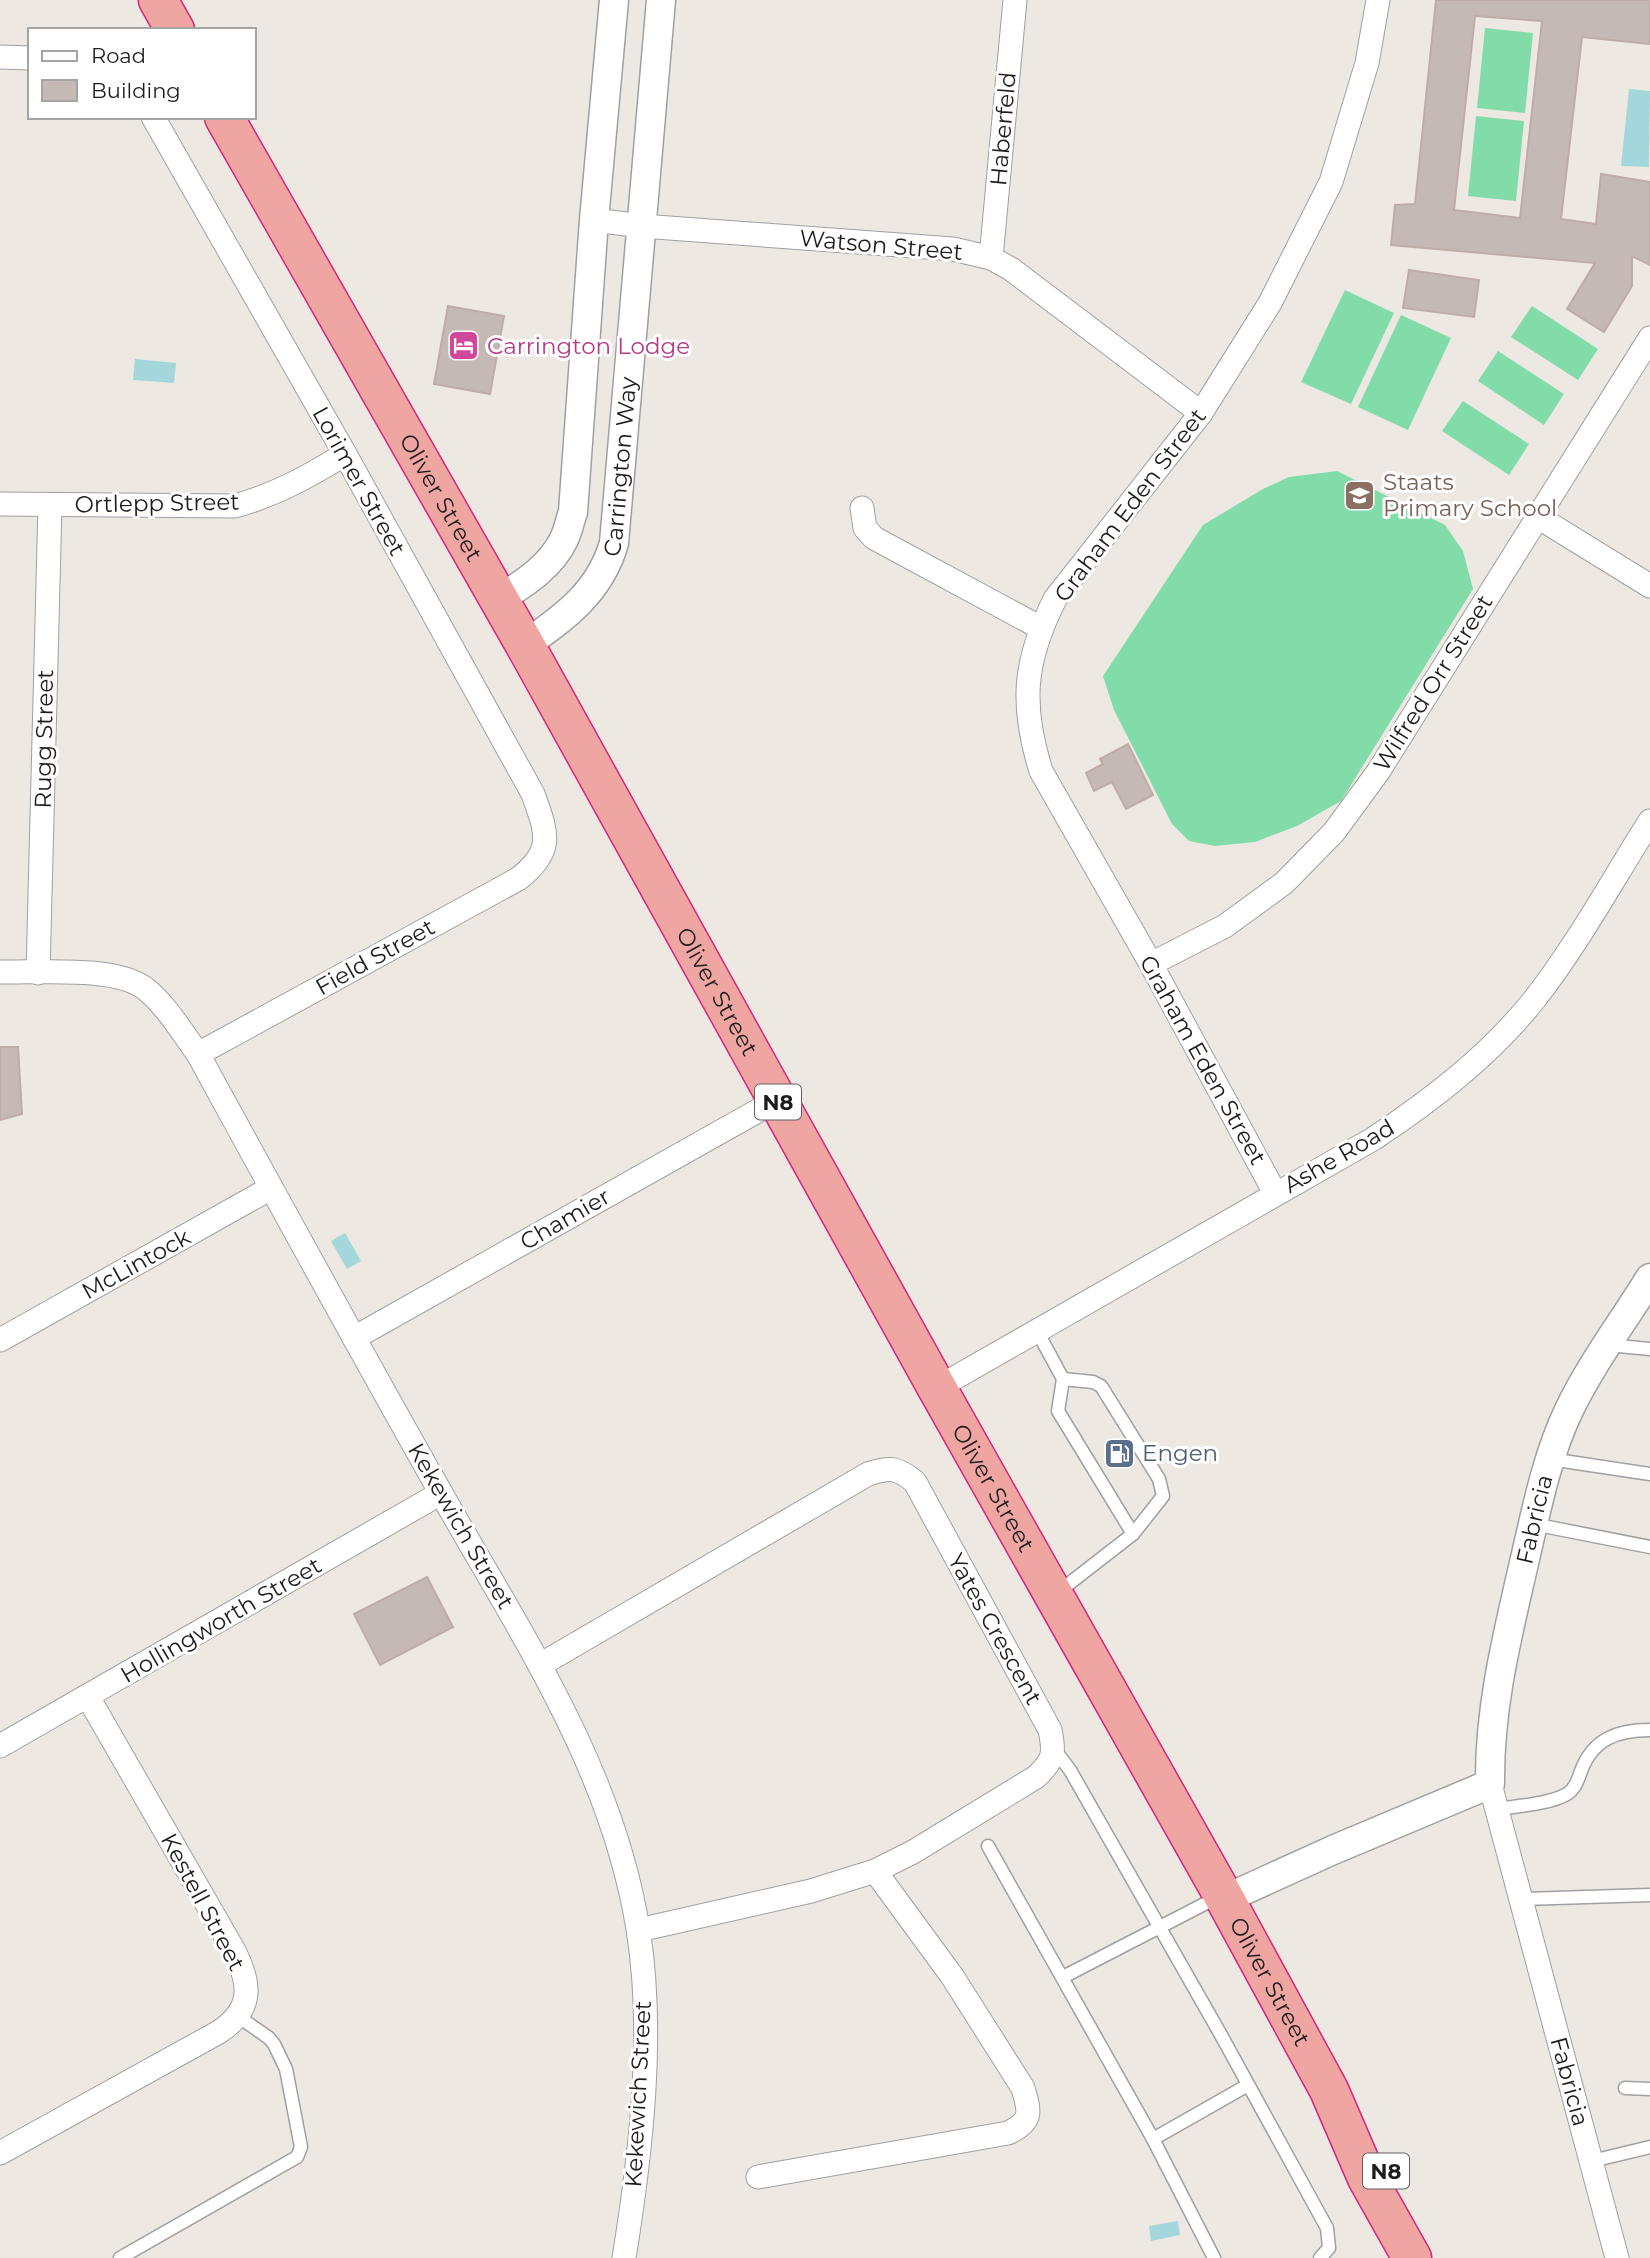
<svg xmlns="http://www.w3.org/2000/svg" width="1650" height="2258" font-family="Montserrat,sans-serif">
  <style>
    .pitch { fill: #81dca9 }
    .water { fill: #a3d7db }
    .building { fill: #c5b9b5; stroke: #bfaca5; stroke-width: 2; fill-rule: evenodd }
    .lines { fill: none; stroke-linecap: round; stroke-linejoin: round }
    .service-casing { stroke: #a0a0a0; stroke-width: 15 }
    .minor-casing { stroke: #a0a0a0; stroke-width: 25 }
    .tertiary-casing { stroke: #a0a0a0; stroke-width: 31 }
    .trunk-casing { stroke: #d3277f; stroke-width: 41 }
    .service { stroke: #fff; stroke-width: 12 }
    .minor { stroke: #fff; stroke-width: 23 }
    .tertiary { stroke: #fff; stroke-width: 28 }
    .trunk { stroke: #efa6a2; stroke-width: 38 }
    .labels { text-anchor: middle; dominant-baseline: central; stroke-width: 6; stroke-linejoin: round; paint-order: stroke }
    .shield { fill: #fff; stroke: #606060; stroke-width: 2 }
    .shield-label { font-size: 21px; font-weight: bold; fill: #1c1c1c }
    .street-label { font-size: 23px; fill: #1c1c1c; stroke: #fff }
    .hotel-label { font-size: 23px; fill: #b23c85; stroke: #fff; text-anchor: start }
    .education-label { font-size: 23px; fill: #785e54; stroke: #fff; text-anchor: start }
    .service-label { font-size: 23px; fill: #4e5e75; stroke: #fff; text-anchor: start }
  </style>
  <rect width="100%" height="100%" fill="#ede8e2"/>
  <g class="pitch">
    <path d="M1485,28l48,5 -8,80 -48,-5z"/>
    <path d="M1476,116l48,5 -8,80 -48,-5z"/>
    <path d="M1345,290l49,23 -43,91 -50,-22z"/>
    <path d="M1532,306l66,43 -20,31 -67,-43z"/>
    <path d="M1401,315l50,23 -43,92 -50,-23z"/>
    <path d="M1498,351l66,43 -20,31 -66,-44z"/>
    <path d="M1463,401l66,43 -20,31 -67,-44z"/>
    <path d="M1337,471l108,54 18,26 10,38 -132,212 -44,25 -42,16 -40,4 -26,-5 -17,-17 -58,-114 -11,-34 100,-151 60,-36 26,-12z"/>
  </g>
  <g class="water">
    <path d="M1629,89l21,2 -1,76 -28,-1z"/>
    <path d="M135,359l41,4 -2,20 -41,-3z"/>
    <path d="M345,1233l16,28 -14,8 -16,-28z"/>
    <path d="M1178,2221l2,14 -29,6 -2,-15z"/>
  </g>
  <g class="building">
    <path d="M1436,0h214v44l-68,-7 -21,182 35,5 5,-50 49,8v83l-18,-9v30l-28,46 -37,-23 28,-46 -204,-18 4,-40 20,-1zM1475,16l67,5 -22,197 -66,-8z"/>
    <path d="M1409,270l70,10 -5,37 -71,-9z"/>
    <path d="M448,306l56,10 -14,78 -56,-10z"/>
    <path d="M1128,744l25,51 -27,14 -14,-27 -18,9 -8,-18 17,-9 -3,-5z"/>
    <path d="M0,1047h18l4,67 -22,6z"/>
    <path d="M427,1577l26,50 -73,38 -26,-51z"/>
  </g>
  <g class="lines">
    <defs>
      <g id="service">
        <path d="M1037,1331l26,48 -5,32 75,123"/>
        <path d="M1608,1345l42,4"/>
        <path d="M1550,1459l100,15"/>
        <path d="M1533,1524l117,23"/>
        <path d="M1057,1593l76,-59 30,-38 -4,-17 -58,-93 -8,-4 -30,-3"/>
        <path d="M1054,1749l16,21 151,265 106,193 2,20 -9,10"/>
        <path d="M1497,1809c20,-3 53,-5 70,-15 8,-5 11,-14 14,-23 12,-32 36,-41 69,-41"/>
        <path d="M988,1846l165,293 61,119"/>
        <path d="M1521,1899l129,-4"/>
        <path d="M1063,1977l155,-80"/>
        <path d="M1625,2088l25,1"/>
        <path d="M1153,2139l95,-54"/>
        <path d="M1592,2161l58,-14"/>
        <path d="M120,2258l177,-101 4,-10 -15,-78 -12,-25 -5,-6 -30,-21"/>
      </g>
      <g id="minor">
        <path d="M0,57l30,1"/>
        <path d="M153,117l192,337 188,340c14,39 22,57 -15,85l-320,175"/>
        <path d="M594,220l48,6 311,23 38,9 20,11 190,144"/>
        <path d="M991,258l24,-258"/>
        <path d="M0,504l235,2c42,-12 73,-29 110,-52"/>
        <path d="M862,508l3,20 9,10 167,90"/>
        <path d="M1538,517l112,69"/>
        <path d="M1151,964l74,-38 59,-43 50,-51 44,-60 272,-434"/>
        <path d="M0,972c39,1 118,-7 147,18 21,18 35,42 51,64 80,146 160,293 243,439 79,140 171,274 197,436 17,105 3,224 -14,329"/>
        <path d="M38,973l12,-468"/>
        <path d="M1275,1193l-124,-229 -110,-193c-21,-67 -17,-110 14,-172l146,-186 69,-110 61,-121 36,-119 11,-63"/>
        <path d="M354,1338l423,-238"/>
        <path d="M0,1340l271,-152"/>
        <path d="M937,1388l436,-249c59,-39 116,-83 161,-139 43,-55 78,-119 116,-179"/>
        <path d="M540,1665l328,-191c22,-7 29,-7 47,8l135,248c5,24 4,30 -14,47l-123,75 -38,19 -64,20 -172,39"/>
        <path d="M0,1746l441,-253"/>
        <path id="s1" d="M1490,1784l127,474"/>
        <path d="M0,2153l219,-121c35,-23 32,-49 14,-83l-145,-252"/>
        <path d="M758,2177l250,-44c25,-12 22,-21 15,-45l-71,-112 -77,-105"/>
      </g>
      <g id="tertiary">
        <path d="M498,600c25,-16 53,-33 66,-61 4,-8 6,-19 9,-27l21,-292 20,-220"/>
        <path id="s2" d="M525,645c40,-28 75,-53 89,-102l47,-543"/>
        <path id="s3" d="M1225,1899l108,-49 157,-66c-1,-76 17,-147 34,-221 12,-51 22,-105 45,-153 22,-46 54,-88 81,-132"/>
      </g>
      <g id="trunk">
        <path d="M158,0l17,30"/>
        <path id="s4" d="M224,117l301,528 412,743 288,511 104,191 38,88 45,80"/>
      </g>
    </defs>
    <use href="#service" class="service-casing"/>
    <use href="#minor" class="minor-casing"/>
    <use href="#tertiary" class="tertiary-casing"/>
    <use href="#trunk" class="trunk-casing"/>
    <use href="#service" class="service"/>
    <use href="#minor" class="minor"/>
    <use href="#tertiary" class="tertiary"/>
    <use href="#trunk" class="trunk"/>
  </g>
  <defs>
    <symbol id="hotel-square" viewBox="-11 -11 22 22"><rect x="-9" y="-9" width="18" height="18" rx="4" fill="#d1479c" stroke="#fff"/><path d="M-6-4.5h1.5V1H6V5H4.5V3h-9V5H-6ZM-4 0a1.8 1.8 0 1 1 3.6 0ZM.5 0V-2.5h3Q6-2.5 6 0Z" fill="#fff"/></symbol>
    <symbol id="school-square" viewBox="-11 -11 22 22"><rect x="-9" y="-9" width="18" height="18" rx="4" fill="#8d6e63" stroke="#fff"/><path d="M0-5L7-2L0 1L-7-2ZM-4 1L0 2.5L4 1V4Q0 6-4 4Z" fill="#fff"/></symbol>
    <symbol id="fuel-square" viewBox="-11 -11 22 22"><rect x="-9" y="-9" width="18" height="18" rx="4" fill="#5c6f8a" stroke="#fff"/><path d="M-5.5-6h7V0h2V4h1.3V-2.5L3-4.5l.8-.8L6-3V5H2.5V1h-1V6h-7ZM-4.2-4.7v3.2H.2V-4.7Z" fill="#fff"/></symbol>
  </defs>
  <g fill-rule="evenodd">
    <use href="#hotel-square" x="446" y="328" width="35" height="35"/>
    <use href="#school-square" x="1342" y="478" width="35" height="35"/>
    <use href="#fuel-square" x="1102" y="1436" width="35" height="35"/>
  </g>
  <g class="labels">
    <g class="shield">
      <rect x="755" y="1084.5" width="46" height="35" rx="5"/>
      <rect x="1363" y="2153.5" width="46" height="35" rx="5"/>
    </g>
    <g class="shield-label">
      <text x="778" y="1102">N8</text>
      <text x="1386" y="2171">N8</text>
    </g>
    <g class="street-label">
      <text transform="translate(1003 129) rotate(-85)">Haberfeld</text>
      <text transform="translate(881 245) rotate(5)">Watson Street</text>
      <text stroke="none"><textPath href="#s2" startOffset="215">Carrington Way</textPath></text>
      <text transform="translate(359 481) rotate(61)">Lorimer Street</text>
      <text stroke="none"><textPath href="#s4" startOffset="438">Oliver Street</textPath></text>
      <text transform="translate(157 503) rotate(-1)">Ortlepp Street</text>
      <text transform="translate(1130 505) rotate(-53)">Graham Eden Street</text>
      <text transform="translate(1433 683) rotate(-58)">Wilfred Orr Street</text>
      <text transform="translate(44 739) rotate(-89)">Rugg Street</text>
      <text transform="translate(375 957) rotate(-29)">Field Street</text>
      <text stroke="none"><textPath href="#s4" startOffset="1004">Oliver Street</textPath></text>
      <text transform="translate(1203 1060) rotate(61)">Graham Eden Street</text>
      <text transform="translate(1339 1156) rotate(-30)">Ashe Road</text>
      <text transform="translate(565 1219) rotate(-30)">Chamier</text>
      <text transform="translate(136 1264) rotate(-29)">McLintock</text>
      <text stroke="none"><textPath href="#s4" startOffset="1572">Oliver Street</textPath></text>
      <text stroke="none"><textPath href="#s3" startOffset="558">Fabricia</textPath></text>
      <text transform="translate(461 1526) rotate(60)">Kekewich Street</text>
      <text transform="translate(221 1620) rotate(-30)">Hollingworth Street</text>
      <text transform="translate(995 1629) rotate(61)">Yates Crescent</text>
      <text transform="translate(203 1902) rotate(62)">Kestell Street</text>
      <text stroke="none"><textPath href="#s4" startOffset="2138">Oliver Street</textPath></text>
      <text stroke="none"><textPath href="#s1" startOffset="308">Fabricia</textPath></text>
      <text transform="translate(638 2094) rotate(-87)">Kekewich Street</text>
    </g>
    <g class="hotel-label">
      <text x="487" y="346">Carrington Lodge</text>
    </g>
    <g class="education-label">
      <text x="1383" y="482">Staats<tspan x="1383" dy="26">Primary School</tspan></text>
    </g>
    <g class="service-label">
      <text x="1142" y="1453">Engen</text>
    </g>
  </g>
  <rect x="28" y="28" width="228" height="91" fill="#ffffff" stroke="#a4a4a4" stroke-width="2"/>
  <rect x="42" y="51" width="35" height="10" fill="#ffffff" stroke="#a4a4a4" stroke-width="2"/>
  <text x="91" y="63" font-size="21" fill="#1c1c1c">Road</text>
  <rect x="42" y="80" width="35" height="21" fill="#c5b9b5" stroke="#a4a4a4" stroke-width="2"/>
  <text x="91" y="98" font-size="21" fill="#1c1c1c">Building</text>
</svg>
